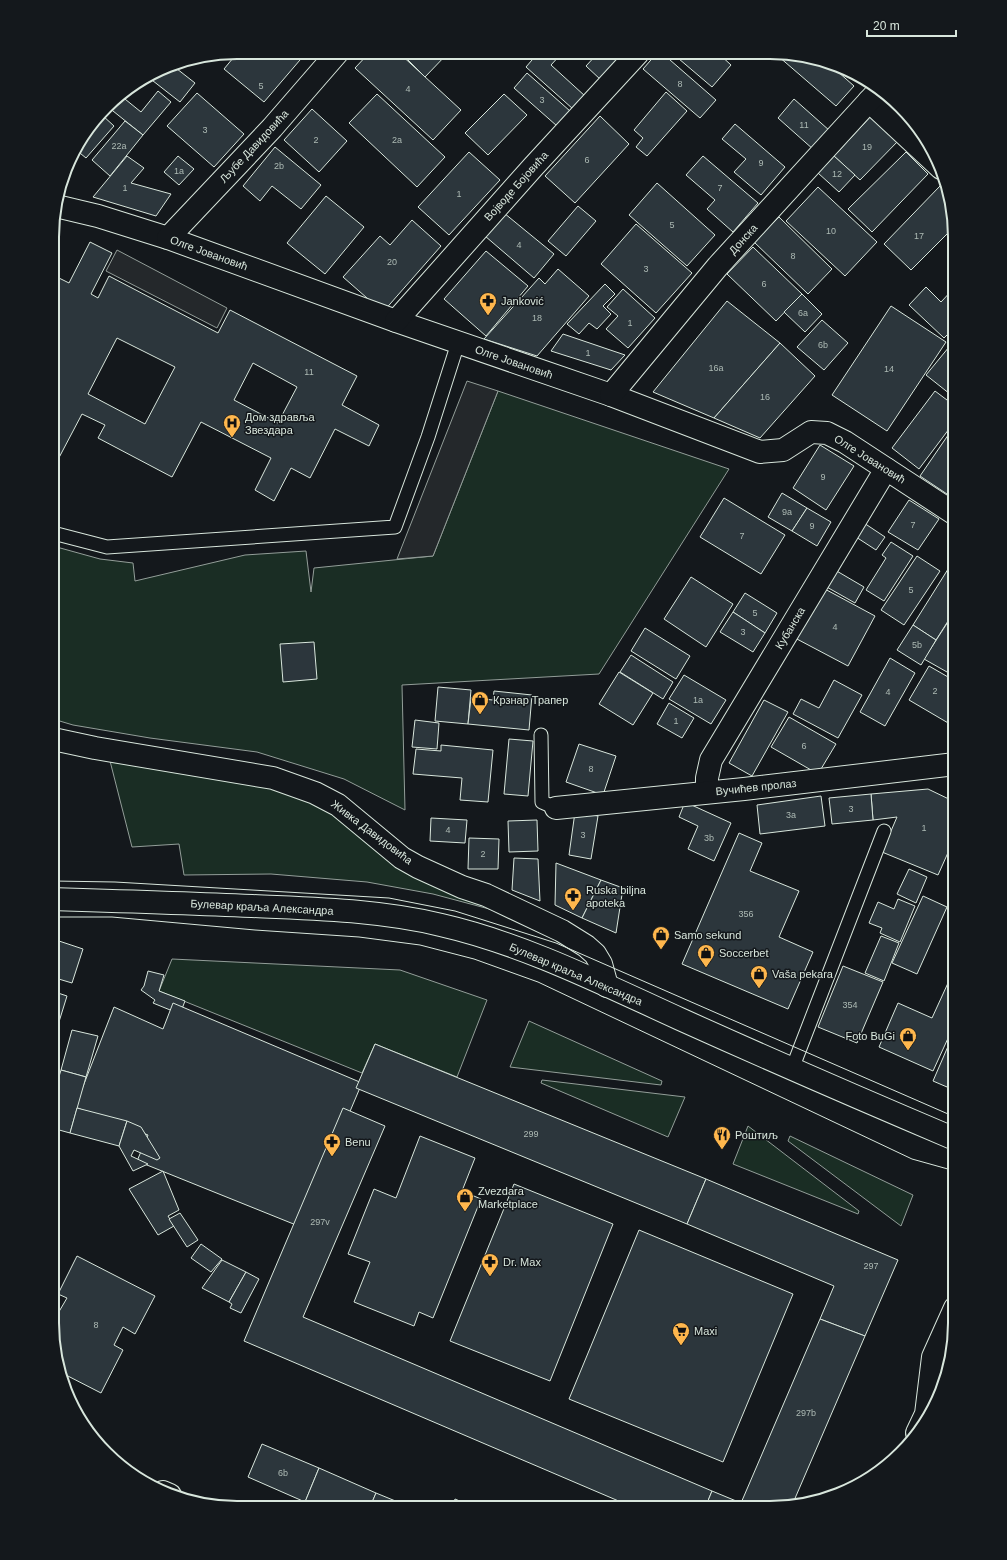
<svg xmlns="http://www.w3.org/2000/svg" width="1007" height="1560" font-family="Helvetica,sans-serif">
  <style>
    .green { fill: #1a2d24; stroke: #939e99 }
    .parking { fill: #24282b; stroke: #939e99 }
    .building { fill: #2c363c; stroke: #d8e6dc; fill-rule: evenodd }
    .lines { fill: none; stroke-linecap: round; stroke-linejoin: round }
    .service-casing { stroke: #d8e6dc; stroke-width: 15 }
    .minor-casing { stroke: #d8e6dc; stroke-width: 24 }
    .secondary-casing { stroke: #d8e6dc; stroke-width: 24 }
    .service { stroke: #14181c; stroke-width: 13 }
    .minor { stroke: #14181c; stroke-width: 22 }
    .secondary { stroke: #14181c; stroke-width: 22 }
    .tram { stroke: #d8e6dc; stroke-width: 1 }
    .labels { text-anchor: middle; dominant-baseline: central; stroke-width: 3; stroke-linejoin: round; paint-order: stroke }
    .number-label { font-size: 9px; fill: #adbab4 }
    .street-label { font-size: 11px; fill: #d8e6dc; stroke: #14181c }
    .poi-label { font-size: 11px; fill: #d8e6dc; stroke: #14181c; text-anchor: start }
    .rim { fill: none; stroke: #d8e6dc; stroke-width: 2 }
  </style>
  <rect width="100%" height="100%" fill="#14181c"/>
  <g class="green">
    <path d="M498,391l231,78 -130,205 -197,11 3,125 -61,-31 -87,-27 -107,-14 -77,-13 -20,-6v-173l47,13 33,4 2,18 110,-26 61,-4 5,41 3,-24 119,-12z"/>
    <path d="M110,761l163,26 31,11 204,116 -75,-20 -66,-12 -96,-8 -87,1 -5,-31 -47,3z"/>
    <path d="M172,959l228,11 87,30 -30,77 -82,-33 -13,29 -203,-82z"/>
    <path d="M529,1021l133,60 -1,4 -151,-18z"/>
    <path d="M542,1080l143,17 -17,40 -127,-54z"/>
    <path d="M748,1126l111,85 -1,3 -125,-50z"/>
    <path d="M790,1136l123,59 -12,31 -113,-85z"/>
  </g>
  <g class="parking">
    <path d="M117,250l110,58 -10,20 -111,-57z"/>
    <path d="M467,381l31,10 -65,165 -36,3z"/>
  </g>
  <g class="building">
    <path d="M238,52h53l9,8 -36,42 -40,-33z"/>
    <path d="M370,52h28l63,58 -28,30 -78,-72z"/>
    <path d="M400,52l48,1 -23,24z"/>
    <path d="M538,53h24l-11,12 34,31 -12,13 -47,-42z"/>
    <path d="M598,53h29l-26,27 -15,-14z"/>
    <path d="M657,53h5l54,47 -16,18 -57,-49z"/>
    <path d="M672,53h46l13,12 -19,22z"/>
    <path d="M780,54h15l33,9 26,23 -18,20 -58,-50z"/>
    <path d="M172,65l23,18 -15,19 -32,-25 18,-11z"/>
    <path d="M527,73l43,38 -13,15 -43,-38z"/>
    <path d="M158,91l13,11 -28,33 -35,-28 7,-9 5,-3 21,17z"/>
    <path d="M666,92l21,19 -40,45 -11,-9 7,-9 -9,-8z"/>
    <path d="M197,93l47,41 -30,33 -47,-41z"/>
    <path d="M377,94l68,63 -28,30 -68,-64z"/>
    <path d="M504,94l23,21 -39,40 -23,-22z"/>
    <path d="M794,99l36,32 -16,19 -36,-32z"/>
    <path d="M312,109l35,32 -28,31 -35,-32z"/>
    <path d="M873,114l27,25 -40,41 -26,-24z"/>
    <path d="M102,115l12,11 -28,32 -11,-9z"/>
    <path d="M600,116l29,28 -54,59 -30,-27z"/>
    <path d="M125,121l18,14 -33,41 -18,-16z"/>
    <path d="M735,124l50,43 -24,28 -27,-23 12,-13 -24,-20z"/>
    <path d="M275,147l46,38 -20,24 -29,-23 -12,15 -17,-15z"/>
    <path d="M469,152l31,28 -51,55 -31,-28z"/>
    <path d="M906,152l22,22 -56,58 -24,-23z"/>
    <path d="M127,156l17,12 -13,15 40,11 -15,22 -63,-19z"/>
    <path d="M178,156l16,13 -15,16 -15,-13z"/>
    <path d="M703,156l55,47 -25,29 -26,-23 8,-9 -29,-25z"/>
    <path d="M834,156l21,19 -16,17 -21,-19z"/>
    <path d="M657,183l58,52 -28,31 -58,-51z"/>
    <path d="M940,186l6,6 7,36 -42,42 -27,-26z"/>
    <path d="M818,187l59,55 -32,34 -59,-55z"/>
    <path d="M326,196l38,31 -39,47 -38,-31z"/>
    <path d="M578,206l18,15 -30,35 -18,-15z"/>
    <path d="M504,213l50,41 -20,24 -49,-42z"/>
    <path d="M779,217l53,52 -24,25 -54,-52z"/>
    <path d="M412,220l29,26 -58,66 -40,-35 37,-41 10,9z"/>
    <path d="M636,224l56,49 -36,40 -55,-49z"/>
    <path d="M90,242l22,11 -21,41 7,4 11,-22 109,57 12,-23 127,66 -15,29 37,20 -10,21 -34,-17 -25,49 -19,-10 -17,33 -19,-11 16,-32 -70,-36 -29,55 -74,-39 7,-13 -23,-11 -29,55v-135l6,-11 -6,-3v-45l16,8zM117,338l58,29 -30,57 -57,-30zM253,363l44,24 -19,36 -44,-23z"/>
    <path d="M753,247l49,47 -26,27 -49,-47z"/>
    <path d="M486,251l42,35 -42,50 -42,-37z"/>
    <path d="M558,269l31,27 -52,60 -53,-17 55,-61 6,6z"/>
    <path d="M605,284l10,10 -12,12 8,8 -14,15 -8,-6 -10,11 -12,-10z"/>
    <path d="M926,287l15,15 14,-15v40l-11,11 -35,-33z"/>
    <path d="M623,289l32,29 -27,30 -22,-19 12,-13 -11,-9z"/>
    <path d="M802,294l20,20 -17,18 -21,-20z"/>
    <path d="M727,301l53,42 -66,75 -61,-26z"/>
    <path d="M891,306l55,36 -59,89 -55,-36z"/>
    <path d="M822,320l26,23 -24,27 -27,-23z"/>
    <path d="M563,334l62,21 -14,15 -60,-19z"/>
    <path d="M780,343l35,33 -55,62 -46,-20z"/>
    <path d="M949,347l6,5v46l-29,-23z"/>
    <path d="M935,391l20,15v15l-36,48 -27,-21z"/>
    <path d="M955,425v64l-5,7 -30,-20z"/>
    <path d="M820,445l34,21 -28,44 -33,-22z"/>
    <path d="M782,493l25,15 -15,23 -24,-14z"/>
    <path d="M724,498l61,37 -24,39 -61,-37z"/>
    <path d="M909,500l30,19 -21,31 -30,-18z"/>
    <path d="M807,508l24,14 -14,24 -25,-15z"/>
    <path d="M864,523l21,14 -9,13 -20,-13z"/>
    <path d="M891,542l22,14 -29,45 -18,-11 20,-32 -4,-3z"/>
    <path d="M917,556l23,15 -36,54 -23,-15z"/>
    <path d="M955,558v52l-19,30 -23,-15z"/>
    <path d="M835,570l29,17 -9,16 -30,-17z"/>
    <path d="M691,577l42,27 -27,43 -42,-28z"/>
    <path d="M823,588l52,28 -27,50 -53,-28z"/>
    <path d="M745,593l32,20 -12,20 -32,-21z"/>
    <path d="M955,611v49l-8,12 -23,-13z"/>
    <path d="M733,612l32,21 -12,19 -33,-20z"/>
    <path d="M913,625l23,15 -15,25 -24,-15z"/>
    <path d="M645,628l45,28 -14,23 -45,-28z"/>
    <path d="M314,642l3,37 -34,3 -3,-38z"/>
    <path d="M631,655l42,27 -10,17 -43,-27z"/>
    <path d="M890,658l25,15 -30,53 -25,-14z"/>
    <path d="M929,666l26,15v46l-46,-27z"/>
    <path d="M619,672l34,21 -20,32 -34,-21z"/>
    <path d="M684,675l42,25 -15,24 -42,-25z"/>
    <path d="M834,680l28,15 -24,43 -45,-24 8,-15 18,9z"/>
    <path d="M438,687l33,3 -3,34 -33,-3z"/>
    <path d="M494,691l38,4 -3,35 -61,-6 3,-26 22,2z"/>
    <path d="M764,700l24,12 -36,64 -23,-13z"/>
    <path d="M669,703l25,15 -12,20 -25,-14z"/>
    <path d="M789,717l47,27 -18,30 -47,-27z"/>
    <path d="M415,720l24,3 -2,26 -25,-2z"/>
    <path d="M509,739l24,2 -5,55 -24,-2z"/>
    <path d="M579,744l37,12 -13,39 -37,-13z"/>
    <path d="M441,745l52,5 -5,52 -28,-2 2,-22 -49,-4 3,-25 25,2z"/>
    <path d="M928,789l27,13v35l-17,38 -56,-23 15,-35 -24,3 -2,-26z"/>
    <path d="M871,794l2,26 -41,4 -3,-26z"/>
    <path d="M821,796l4,30 -65,8 -3,-29z"/>
    <path d="M685,802l46,21 -17,38 -26,-12 10,-23 -19,-9z"/>
    <path d="M575,812l23,4 -7,43 -22,-4z"/>
    <path d="M431,818l36,2 -2,23 -35,-2z"/>
    <path d="M537,820l1,31 -29,1 -1,-31z"/>
    <path d="M739,833l23,10 -12,28 49,20 -20,46 34,15 -25,57 -106,-45z"/>
    <path d="M469,838l30,1 -1,30h-30z"/>
    <path d="M514,858l24,1 2,42 -28,-11z"/>
    <path d="M556,863l45,17 -19,38 -27,-13z"/>
    <path d="M909,869l18,8 -11,26 -19,-9z"/>
    <path d="M601,880l22,8 -7,45 -34,-15z"/>
    <path d="M923,896l24,11 -30,67 -25,-11z"/>
    <path d="M898,899l17,7 -15,36 -20,-9 2,-5 -13,-5 9,-21 16,7z"/>
    <path d="M881,936l18,7 -15,38 -19,-8z"/>
    <path d="M53,939l30,10 -11,34 -20,-6z"/>
    <path d="M843,966l40,16 -26,61 -39,-16z"/>
    <path d="M148,971l16,4 -5,16 26,10 -5,13 -27,-11 2,-3 -14,-10 3,-4z"/>
    <path d="M948,983l7,3v37l-22,48 -54,-24 19,-44 34,15z"/>
    <path d="M52,991l15,5 -9,29 -6,-1z"/>
    <path d="M173,1003l189,80 -61,144 -164,-66 11,-26 -73,-28 39,-100 49,22z"/>
    <path d="M72,1030l26,6 -12,41 -25,-7z"/>
    <path d="M52,1044l6,1 -6,17z"/>
    <path d="M375,1044l331,135 -19,45 -331,-136z"/>
    <path d="M949,1044l6,2v24l-8,17 -14,-6z"/>
    <path d="M61,1070l25,7 -16,56 -18,-5v-28z"/>
    <path d="M77,1108l50,13 -8,25 -49,-13z"/>
    <path d="M343,1108l42,18 -82,191 409,174 -7,17h-70l-391,-167z"/>
    <path d="M127,1121l14,6 19,31 -3,2 -23,-10 -3,6 17,8 -15,7 -14,-25z"/>
    <path d="M420,1136l55,22 -13,33 19,8 -48,119 -14,-6 -5,14 -60,-24 16,-40 -22,-8 26,-65 22,9z"/>
    <path d="M163,1171l16,39 -11,6 6,10 -16,9 -29,-46z"/>
    <path d="M706,1179l192,81 -33,76 -45,-17 14,-33 -147,-62z"/>
    <path d="M514,1184l99,40 -63,157 -100,-40z"/>
    <path d="M180,1213l18,27 -11,7 -18,-28z"/>
    <path d="M639,1230l154,64 -70,168 -154,-63z"/>
    <path d="M201,1244l21,15 -11,13 -20,-14z"/>
    <path d="M77,1256l78,40 -20,38 -12,-7 -9,18 9,5 -22,43 -39,-20 -10,-50v-10l5,2 10,-17 -9,-4z"/>
    <path d="M222,1260l24,12 -17,30 -27,-14z"/>
    <path d="M246,1272l13,7 -18,34 -11,-5 2,-4 -3,-2z"/>
    <path d="M820,1319l45,17 -72,167 -23,5h-65l7,-17 29,12z"/>
    <path d="M262,1444l57,24 -14,34 -57,-25z"/>
    <path d="M319,1468l57,25 -6,14h-53l-12,-5z"/>
    <path d="M376,1493l34,14h-40z"/>
    <path d="M455,1499l19,8h-22z"/>
  </g>
  <g class="lines">
    <defs>
      <g id="service">
        <path d="M53,533l54,14 288,-20 33,-90 30,-94"/>
        <path d="M541,735l1,67 14,6"/>
        <path d="M792,1069l92,-238"/>
      </g>
      <g id="minor">
        <path d="M869,101l72,67"/>
        <path d="M56,206l42,10 70,22 228,83 215,74 149,57 23,-2 28,-18 16,1 18,9 110,72"/>
        <path d="M168,238l104,-110 66,-76"/>
        <path d="M396,321l137,-154 105,-114"/>
        <path d="M611,395l107,-129 162,-177"/>
        <path d="M53,739l42,9 178,30 42,15 23,12 64,53 16,9 44,20 24,8 76,36 24,15 9,8 6,10 6,22"/>
        <path d="M707,792v-14l4,-18 175,-291"/>
        <path d="M556,808l188,-19 211,-25"/>
        <path d="M917,1433l9,-19 7,-57 22,-49"/>
        <path d="M163,1492l7,3"/>
      </g>
      <path id="secondary" d="M53,899c66,2 133,4 199,7 63,3 128,4 189,19 83,19 162,59 239,94 91,41 183,81 275,120"/>
    </defs>
    <use href="#service" class="service-casing"/>
    <use href="#minor" class="minor-casing"/>
    <use href="#secondary" class="secondary-casing"/>
    <use href="#service" class="service"/>
    <use href="#minor" class="minor"/>
    <use href="#secondary" class="secondary"/>
    <g class="tram">
      <path d="M53,881l62,1 274,16 66,13 101,32 399,174"/>
      <path d="M53,917h59l143,13 104,7 61,8 54,14 64,23 374,177 43,12"/>
    </g>
  </g>
  <defs>
    <symbol id="pharmacy-pin" viewBox="-11 -11 22 30"><path d="M0 17L-7.5 6A9.5 9.5 0 1 1 7.5 6Z" fill="#ffb74d" stroke="#14181c"/><path d="M-2-6h4v4h4v4h-4v4h-4v-4h-4v-4h4Z" fill="#111"/></symbol>
    <symbol id="hospital-pin" viewBox="-11 -11 22 30"><path d="M0 17L-7.5 6A9.5 9.5 0 1 1 7.5 6Z" fill="#ffb74d" stroke="#14181c"/><path d="M-5-5h3v3.5h4V-5h3V5h-3V1.5h-4V5h-3Z" fill="#111"/></symbol>
    <symbol id="shop-pin" viewBox="-11 -11 22 30"><path d="M0 17L-7.5 6A9.5 9.5 0 1 1 7.5 6Z" fill="#ffb74d" stroke="#14181c"/><path d="M-5-2.5h2.3a2.7 3.5 0 0 1 5.4 0H5L5.5 6h-11ZM-1.5-2.5h3a1.5 2.3 0 0 0-3 0Z" fill="#111"/></symbol>
    <symbol id="restaurant-pin" viewBox="-11 -11 22 30"><path d="M0 17L-7.5 6A9.5 9.5 0 1 1 7.5 6Z" fill="#ffb74d" stroke="#14181c"/><path d="M-5-6h1v4h1v-4h1v4h1v-4h1v5L-1.5 .5V6h-2V.5L-5-1ZM5-6V6H3V1.5H1.5Q1.5-4 5-6Z" fill="#111"/></symbol>
    <symbol id="supermarket-pin" viewBox="-11 -11 22 30"><path d="M0 17L-7.5 6A9.5 9.5 0 1 1 7.5 6Z" fill="#ffb74d" stroke="#14181c"/><path d="M-6-5.5h2.5l.6 2H6L4.5 2H-2.5L-4.4-4H-6ZM-1.5 3.2a1.3 1.3 0 1 0 .1 0ZM3 3.2a1.3 1.3 0 1 0 .1 0Z" fill="#111"/></symbol>
  </defs>
  <g fill-rule="evenodd">
    <use href="#pharmacy-pin" x="478" y="291" width="20" height="27"/>
    <use href="#hospital-pin" x="222" y="413" width="20" height="27"/>
    <use href="#shop-pin" x="470" y="690" width="20" height="27"/>
    <use href="#pharmacy-pin" x="563" y="886" width="20" height="27"/>
    <use href="#shop-pin" x="651" y="925" width="20" height="27"/>
    <use href="#shop-pin" x="696" y="943" width="20" height="27"/>
    <use href="#shop-pin" x="749" y="964" width="20" height="27"/>
    <use href="#shop-pin" x="898" y="1026" width="20" height="27"/>
    <use href="#restaurant-pin" x="712" y="1125" width="20" height="27"/>
    <use href="#pharmacy-pin" x="322" y="1132" width="20" height="27"/>
    <use href="#shop-pin" x="455" y="1187" width="20" height="27"/>
    <use href="#pharmacy-pin" x="480" y="1252" width="20" height="27"/>
    <use href="#supermarket-pin" x="671" y="1321" width="20" height="27"/>
  </g>
  <g class="labels">
    <g class="number-label">
      <text x="680" y="84">8</text>
      <text x="261" y="86">5</text>
      <text x="408" y="89">4</text>
      <text x="542" y="100">3</text>
      <text x="804" y="125">11</text>
      <text x="205" y="130">3</text>
      <text x="316" y="140">2</text>
      <text x="397" y="140">2a</text>
      <text x="119" y="146">22a</text>
      <text x="867" y="147">19</text>
      <text x="587" y="160">6</text>
      <text x="761" y="163">9</text>
      <text x="279" y="166">2b</text>
      <text x="179" y="171">1a</text>
      <text x="837" y="174">12</text>
      <text x="125" y="188">1</text>
      <text x="720" y="188">7</text>
      <text x="459" y="194">1</text>
      <text x="672" y="225">5</text>
      <text x="831" y="231">10</text>
      <text x="919" y="236">17</text>
      <text x="519" y="245">4</text>
      <text x="793" y="256">8</text>
      <text x="392" y="262">20</text>
      <text x="646" y="269">3</text>
      <text x="764" y="284">6</text>
      <text x="803" y="313">6a</text>
      <text x="537" y="318">18</text>
      <text x="630" y="323">1</text>
      <text x="823" y="345">6b</text>
      <text x="588" y="353">1</text>
      <text x="716" y="368">16a</text>
      <text x="889" y="369">14</text>
      <text x="309" y="372">11</text>
      <text x="765" y="397">16</text>
      <text x="823" y="477">9</text>
      <text x="787" y="512">9a</text>
      <text x="913" y="525">7</text>
      <text x="812" y="526">9</text>
      <text x="742" y="536">7</text>
      <text x="911" y="590">5</text>
      <text x="755" y="613">5</text>
      <text x="835" y="627">4</text>
      <text x="743" y="632">3</text>
      <text x="917" y="645">5b</text>
      <text x="935" y="691">2</text>
      <text x="888" y="692">4</text>
      <text x="698" y="700">1a</text>
      <text x="676" y="721">1</text>
      <text x="804" y="746">6</text>
      <text x="591" y="769">8</text>
      <text x="851" y="809">3</text>
      <text x="791" y="815">3a</text>
      <text x="924" y="828">1</text>
      <text x="448" y="830">4</text>
      <text x="583" y="835">3</text>
      <text x="709" y="838">3b</text>
      <text x="483" y="854">2</text>
      <text x="746" y="914">356</text>
      <text x="850" y="1005">354</text>
      <text x="531" y="1134">299</text>
      <text x="320" y="1222">297v</text>
      <text x="871" y="1266">297</text>
      <text x="96" y="1325">8</text>
      <text x="806" y="1413">297b</text>
      <text x="283" y="1473">6b</text>
    </g>
    <g class="street-label">
      <text transform="translate(254 146) rotate(-47)">Љубе Давидовића</text>
      <text transform="translate(516 186) rotate(-48)">Војводе Бојовића</text>
      <text transform="translate(743 239) rotate(-48)">Донска</text>
      <text transform="translate(209 253) rotate(20)">Олге Јовановић</text>
      <text transform="translate(514 362) rotate(19)">Олге Јовановић</text>
      <text transform="translate(870 459) rotate(32)">Олге Јовановић</text>
      <text transform="translate(790 628) rotate(-59)">Кубанска</text>
      <text transform="translate(756 787) rotate(-6)">Вучићев пролаз</text>
      <text transform="translate(372 832) rotate(37)">Живка Давидовића</text>
      <text transform="translate(262 907) rotate(3)">Булевар краља Александра</text>
      <text transform="translate(576 974) rotate(23)">Булевар краља Александра</text>
    </g>
    <g class="poi-label">
      <text x="501" y="301">Janković</text>
      <text x="245" y="417">Дом здравља<tspan x="245" dy="13">Звездара</tspan></text>
      <text x="493" y="700">Крзнар Трапер</text>
      <text x="586" y="890">Ruska biljna<tspan x="586" dy="13">apoteka</tspan></text>
      <text x="674" y="935">Samo sekund</text>
      <text x="719" y="953">Soccerbet</text>
      <text x="772" y="974">Vaša pekara</text>
      <text x="895" y="1036" text-anchor="end">Foto BuGi</text>
      <text x="735" y="1135">Роштиљ</text>
      <text x="345" y="1142">Benu</text>
      <text x="478" y="1191">Zvezdara<tspan x="478" dy="13">Marketplace</tspan></text>
      <text x="503" y="1262">Dr. Max</text>
      <text x="694" y="1331">Maxi</text>
    </g>
  </g>
  <path d="M0 0H1007V1560H0ZM237 59H770A178 178 0 0 1 948 237V1323A178 178 0 0 1 770 1501H237A178 178 0 0 1 59 1323V237A178 178 0 0 1 237 59Z" fill="#14181c" fill-rule="evenodd"/>
  <path class="rim" d="M237 59H770A178 178 0 0 1 948 237V1323A178 178 0 0 1 770 1501H237A178 178 0 0 1 59 1323V237A178 178 0 0 1 237 59Z"/>
  <path d="M867 30v6h89v-6" fill="none" stroke="#d8e6dc" stroke-width="2"/>
  <text x="873" y="30" font-size="12" fill="#d8e6dc" stroke="#14181c" stroke-width="3" paint-order="stroke">20 m</text>
</svg>
